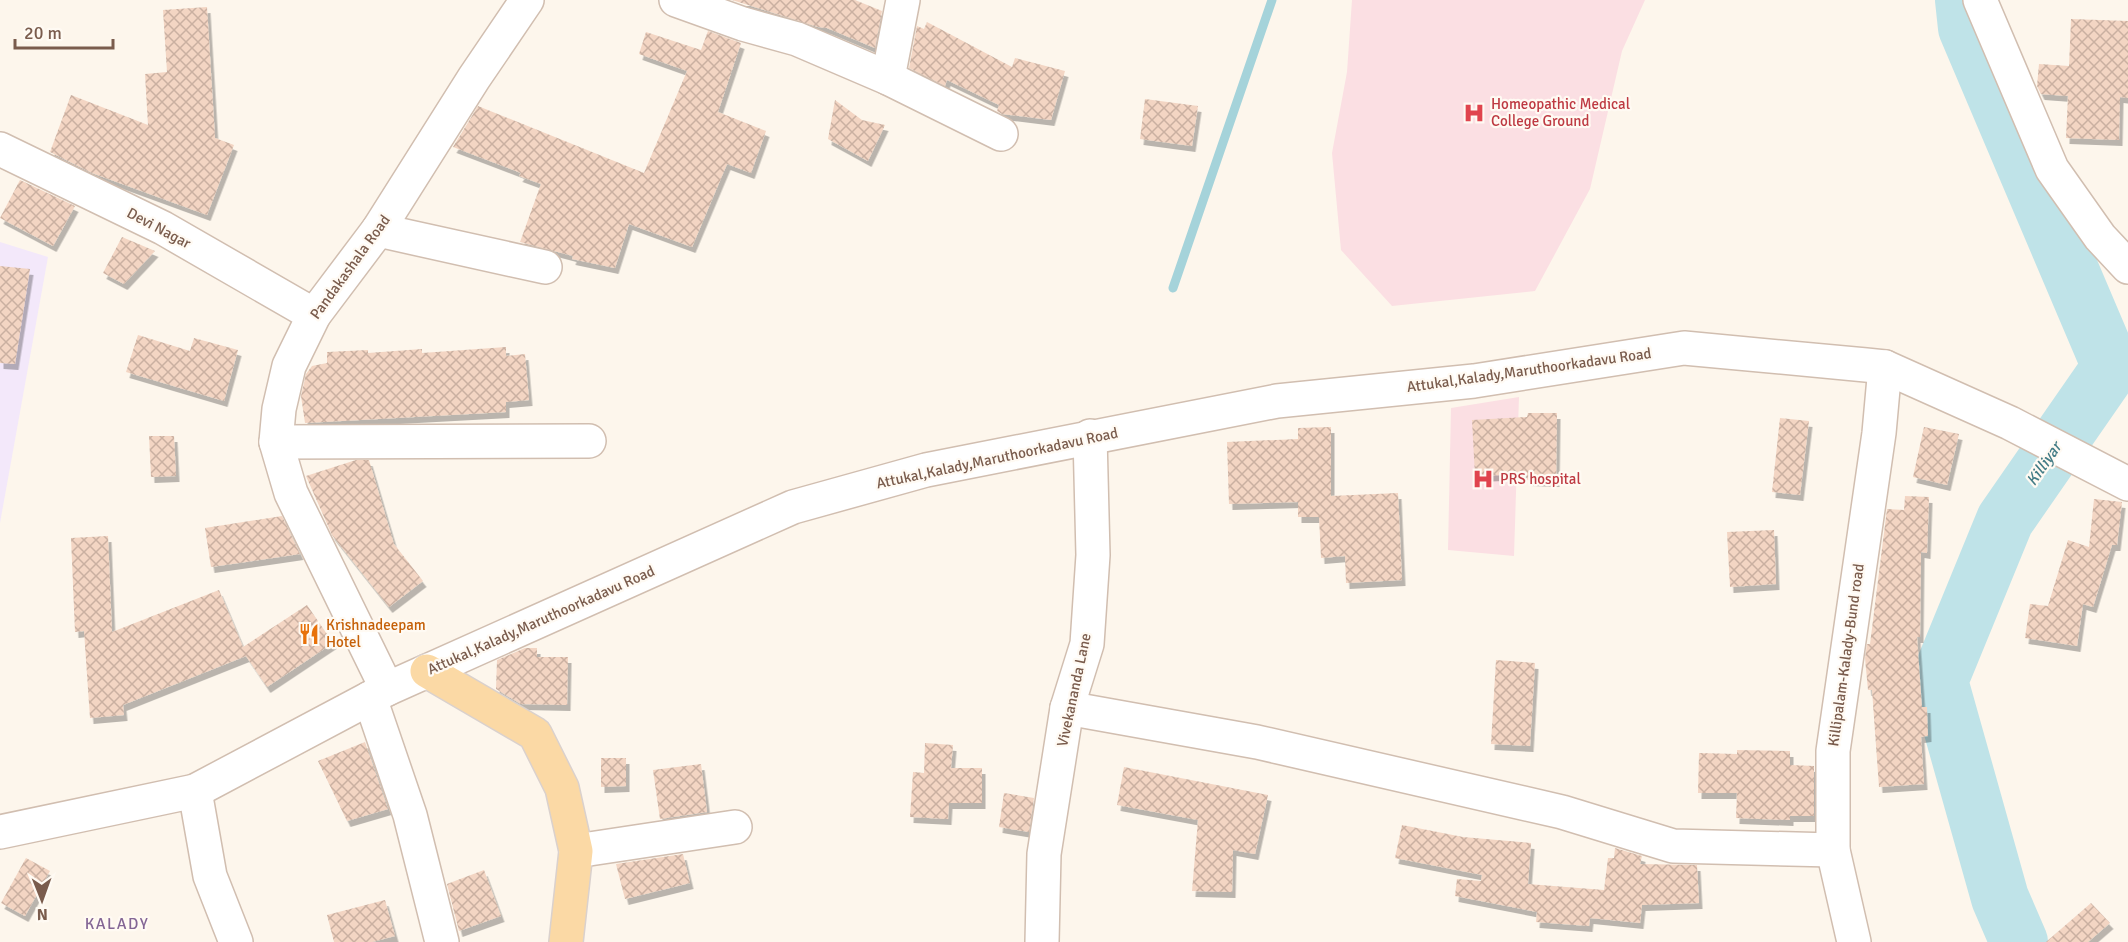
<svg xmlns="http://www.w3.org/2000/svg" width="2128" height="942" font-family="Signika,sans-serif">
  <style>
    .education { fill: #f3e8fa }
    .medical { fill: #fbdfe3 }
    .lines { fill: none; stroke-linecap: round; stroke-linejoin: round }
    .stream { stroke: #a5d3da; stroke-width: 9 }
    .river { stroke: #bfe3e8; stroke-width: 58 }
    .building { fill: url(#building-cross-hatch); filter: url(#shadow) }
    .minor-casing { stroke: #d1beb0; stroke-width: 36 }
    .major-casing { stroke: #dad1cd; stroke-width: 36 }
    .minor { stroke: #fff; stroke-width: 33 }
    .major { stroke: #fbd9a5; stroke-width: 33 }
    .labels { text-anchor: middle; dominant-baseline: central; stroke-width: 4.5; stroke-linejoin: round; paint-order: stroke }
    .health-label { font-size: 15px; fill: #be3a42; stroke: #fffaf3; text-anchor: start }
    .street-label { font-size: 15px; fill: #7a5c4d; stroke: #fffaf3 }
    .food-label { font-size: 15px; fill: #c56008; stroke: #fffaf3; text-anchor: start }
    .water-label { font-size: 16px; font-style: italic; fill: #437c86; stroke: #fffaf3 }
    .neighbourhood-label { font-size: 16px; letter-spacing: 1.5px; fill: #846695; stroke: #fffaf3 }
  </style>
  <defs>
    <pattern id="building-cross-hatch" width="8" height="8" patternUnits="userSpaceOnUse" patternTransform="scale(1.5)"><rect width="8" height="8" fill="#f3d5c3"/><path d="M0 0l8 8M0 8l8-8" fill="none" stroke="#cab0a1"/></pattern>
    <filter id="shadow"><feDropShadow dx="3.5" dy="6" stdDeviation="0" flood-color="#0004"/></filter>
  </defs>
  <rect width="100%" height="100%" fill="#fdf6ec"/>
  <path class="education" d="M0,242l48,15 -48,266z"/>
  <g class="medical">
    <path d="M1352,0h293l-23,51 -32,138 -55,102 -143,15 -51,-56 -9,-97 15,-81z"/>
    <path d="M1519,397l-5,159 -66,-6 3,-142z"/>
  </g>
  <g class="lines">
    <path class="stream" d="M1173,288l99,-288"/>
    <path class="river" d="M1964,0l3,28 144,339 -106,153 -66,161 61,217 19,44"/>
  </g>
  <g class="building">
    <path d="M732,0h123l27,11 -7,37 -48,-20 -9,-1z"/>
    <path d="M207,7l8,131 19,7 -27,70 -115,-42 -42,-21 21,-57 77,30 -3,-51 22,-2 -4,-62z"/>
    <path d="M2071,19l57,2v77l-8,-1 -1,43 -53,-2 2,-42 -27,-2 -4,-8 2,-22 30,2z"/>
    <path d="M927,22l85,45 3,-9 50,13 -14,49 -49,-6 -5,-3 2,-6 -52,-25 -2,6 -36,-18 8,-42 7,3z"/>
    <path d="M708,31l33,12 -23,69 48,19 -15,42 -24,-9 -35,83 -63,-23 -14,44 -43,-9 1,-3 -53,-14 21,-58 -22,-8 2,-3 -68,-26 25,-41 166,67 43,-102 -48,-17 7,-22 55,18z"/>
    <path d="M1145,99l53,7 -6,40 -52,-7z"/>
    <path d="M835,100l27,20 23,5 -17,36 -40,-22z"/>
    <path d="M20,180l55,26 -22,40 -53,-28z"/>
    <path d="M122,237l33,14 -31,33 -21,-11z"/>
    <path d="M0,266l30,3 -15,95 -15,-1z"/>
    <path d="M138,335l52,16 4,-13 44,12 -14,51 -98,-29z"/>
    <path d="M506,347v9l19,-2 4,46 -23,2v10l-201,11 -4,-27 5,-22 6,-8 15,-3v-11l41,-2v3l54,-4v4z"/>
    <path d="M1528,413h29l-1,68 -29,-1v-6l-52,2 -3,-56 55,-3z"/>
    <path d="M1780,418l29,3 -9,74 -28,-3z"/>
    <path d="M1331,427v69l67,-3 4,87 -56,3 -1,-27 -24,2 -2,-41h-21v-15l-69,2 -2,-62 71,-3v-11z"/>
    <path d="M1924,427l35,7 -12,51 -34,-8z"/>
    <path d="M149,436h25l2,40 -25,1z"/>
    <path d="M356,460h13l25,84 29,37 -34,26 -57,-72 -26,-59z"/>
    <path d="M1905,496l24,1 -2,56 -6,-1 -1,85h-3l5,70h5l1,29 -7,1 3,47 -45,3 -7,-97h-4l-3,-32 2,-14h3l17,-135 17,1z"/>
    <path d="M2094,499l28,3 -5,43h-5l-19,62 -10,-3 -6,42 -52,-8 5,-34 18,2 20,-66 21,7z"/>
    <path d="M282,516l18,38 -89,13 -6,-39z"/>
    <path d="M1774,530l2,54 -46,3 -3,-55z"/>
    <path d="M108,536l4,96 107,-42 24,57 64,-42 26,38 -66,44 -21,-31 -123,49 1,10 -34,3 -6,-87 -9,1 -4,-94z"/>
    <path d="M525,648h12v9h31l-1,48 -46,-1 -25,-15 1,-29z"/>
    <path d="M1496,660l39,3 -5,83 -39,-2z"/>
    <path d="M365,742l23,67 -41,12 -29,-60z"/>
    <path d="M925,743l28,2 -2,23h31v35h-33l-1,16 -38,-2 3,-45 11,1z"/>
    <path d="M1737,750l53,1v14l24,1v50h-24v4l-54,-2 1,-25h-39l1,-40 38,1z"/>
    <path d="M601,758h25v28l-25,1z"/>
    <path d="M701,764l6,48 -47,7 -7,-49z"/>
    <path d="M1124,767l144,28 -13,59 -22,-4 -1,42 -40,-1 6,-71 -81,-15z"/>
    <path d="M1004,793l30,5 -5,34 -30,-5z"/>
    <path d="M1402,825l61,12 68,6 -3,41 76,6 4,-32h6l1,-10 27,8 -2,8 57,1 2,38 -57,2 -2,18 -50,-5 -1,8 -53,-4 1,-10 -82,-16 2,-17 24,2 1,-6 -87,-17z"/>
    <path d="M683,854l7,29 -65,16 -9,-35z"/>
    <path d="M26,858l24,13 -25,45 -24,-13z"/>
    <path d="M484,870l17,46 -42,15 -12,-47z"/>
    <path d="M385,900l10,36 -23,6h-38l-7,-27z"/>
    <path d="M2091,903l19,20 -22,19h-42z"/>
  </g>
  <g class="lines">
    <defs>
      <g id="minor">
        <path d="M676,0l67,24 54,15 91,39 113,56"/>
        <path d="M1980,0l72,169 48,68 28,30"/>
        <path d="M888,78l15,-78"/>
        <path d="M0,149l163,79 151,87"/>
        <path d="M378,230l167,37"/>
        <path d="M276,442l313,-1"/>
        <path d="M387,689l-96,-196 -15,-51 3,-33 10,-43 25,-51 64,-85 96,-152 53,-78"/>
        <path d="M370,698l40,117 32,127"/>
        <path d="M1067,708l190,34 305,70 111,34 160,4"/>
        <path d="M195,791l15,85 26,66"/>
        <path d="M0,832l195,-41 192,-102 406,-182 133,-37 351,-69 197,-20 210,-33 182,17 19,2 125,56 118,61"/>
        <path d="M576,851l159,-24"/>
        <path d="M1042,942l2,-88 23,-146 20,-64 6,-89 -3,-119"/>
        <path d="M1854,942l-21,-92v-99l46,-318 6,-66"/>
      </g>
      <path id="major" d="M427,671l108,63 27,54 14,63 -10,91"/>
    </defs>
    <use href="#minor" class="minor-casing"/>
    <use href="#major" class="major-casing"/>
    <use href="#minor" class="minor"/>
    <use href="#major" class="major"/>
  </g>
  <defs>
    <symbol id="hospital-bare" viewBox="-9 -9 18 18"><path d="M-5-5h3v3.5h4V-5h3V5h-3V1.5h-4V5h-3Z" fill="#e0444e" stroke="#fffaf3" stroke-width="2.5" paint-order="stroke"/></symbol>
    <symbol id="restaurant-bare" viewBox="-9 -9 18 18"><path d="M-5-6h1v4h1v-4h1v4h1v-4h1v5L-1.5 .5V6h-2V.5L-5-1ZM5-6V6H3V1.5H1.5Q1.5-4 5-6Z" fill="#e8710a" stroke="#fffaf3" stroke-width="2.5" paint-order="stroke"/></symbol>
  </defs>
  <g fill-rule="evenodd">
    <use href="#hospital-bare" x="1459" y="98" width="30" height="30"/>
    <use href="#hospital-bare" x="1468" y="464" width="30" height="30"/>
    <use href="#restaurant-bare" x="294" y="619" width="30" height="30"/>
  </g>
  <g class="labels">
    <g class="health-label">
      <text x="1491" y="104">Homeopathic Medical<tspan x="1491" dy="17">College Ground</tspan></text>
      <text x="1500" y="479">PRS hospital</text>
    </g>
    <g class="street-label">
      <text transform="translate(159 228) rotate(28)">Devi Nagar</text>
      <text transform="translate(350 267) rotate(-54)">Pandakashala Road</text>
      <text transform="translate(1529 370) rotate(-8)">Attukal,Kalady,Maruthoorkadavu Road</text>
      <text transform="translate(997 458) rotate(-12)">Attukal,Kalady,Maruthoorkadavu Road</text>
      <text transform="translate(541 620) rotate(-24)">Attukal,Kalady,Maruthoorkadavu Road</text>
      <text transform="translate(1846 655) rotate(-82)">Killipalam-Kalady-Bund road</text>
      <text transform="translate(1074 690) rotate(-78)">Vivekananda Lane</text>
    </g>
    <g class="food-label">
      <text x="326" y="625">Krishnadeepam<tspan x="326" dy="17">Hotel</tspan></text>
    </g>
    <g class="water-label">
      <text transform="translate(2044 464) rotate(-55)">Killiyar</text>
    </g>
    <g class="neighbourhood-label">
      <text x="117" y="924">KALADY</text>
    </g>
  </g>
  <g transform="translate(42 900) rotate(179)" stroke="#fffaf3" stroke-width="4.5" paint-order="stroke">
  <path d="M0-4.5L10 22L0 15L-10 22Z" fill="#7a5c4d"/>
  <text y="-9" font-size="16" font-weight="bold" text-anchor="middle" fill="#7a5c4d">N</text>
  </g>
  <path d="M15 39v9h98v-9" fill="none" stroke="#7a5c4d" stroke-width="3"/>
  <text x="24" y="39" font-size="18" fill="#7a5c4d" stroke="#fffaf3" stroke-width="4.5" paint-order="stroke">20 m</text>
</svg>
